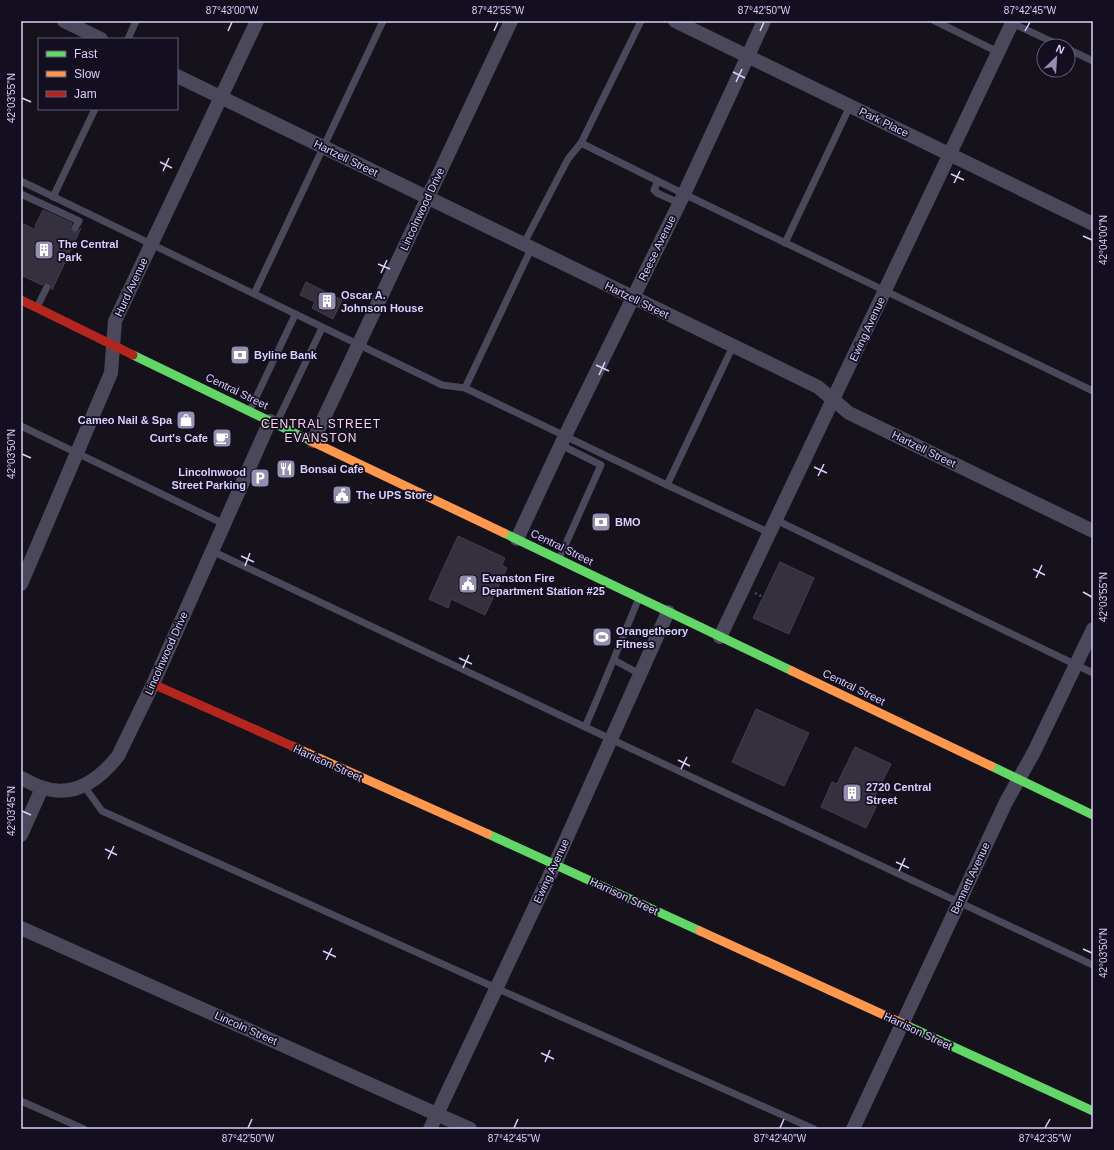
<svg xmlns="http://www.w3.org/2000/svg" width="1114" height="1150" font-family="Helvetica,sans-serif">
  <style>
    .building { fill: #34303e; stroke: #433d50 }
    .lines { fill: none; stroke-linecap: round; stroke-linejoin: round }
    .path { stroke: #464f5d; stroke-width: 2.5; stroke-dasharray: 2 3; stroke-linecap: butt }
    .lane { stroke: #4b485c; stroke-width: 7 }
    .street { stroke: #4b485c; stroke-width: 14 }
    .fast { stroke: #63d668; stroke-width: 9 }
    .slow { stroke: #ff974d; stroke-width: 9 }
    .jam { stroke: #b3261e; stroke-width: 9 }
    .ticks { fill: none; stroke: #dad0fc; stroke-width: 1.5 }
    .labels { text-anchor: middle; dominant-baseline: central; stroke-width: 3.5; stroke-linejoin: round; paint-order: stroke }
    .street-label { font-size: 11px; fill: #dad0fc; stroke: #130e20 }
    .poi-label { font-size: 11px; font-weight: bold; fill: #dad0fc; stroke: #130e20; text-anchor: start }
    .neighbourhood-label { font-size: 12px; letter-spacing: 1px; fill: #fcd2e8; stroke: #130e20 }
    .neatline { fill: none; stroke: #dad0fc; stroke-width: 1.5 }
    .ticks-label { font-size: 10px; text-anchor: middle; fill: #dad0fc }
  </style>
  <rect width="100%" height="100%" fill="#15121c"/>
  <g class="building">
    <path d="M43,210l29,13 -2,5 3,4h4l4,-4 -29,62 -1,-5 -2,-3 -4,1 -3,2 -21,-10v-52l15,7 -1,-4z"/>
    <path d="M306,282l36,18 -9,19 -21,-11 3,-6 -15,-7z"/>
    <path d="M458,536l47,22 -3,7 5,3 -22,47 -34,-16 -3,9 -19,-9z"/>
    <path d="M780,562l34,16 -25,56 -36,-16z"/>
    <path d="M756,709l53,24 -25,53 -52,-24z"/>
    <path d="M855,747l36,17 -19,38 5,3 -11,23 -45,-21 11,-25 5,2z"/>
  </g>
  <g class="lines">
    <path class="path" d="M755,593l6,3"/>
    <g class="lane">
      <path d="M935,21l63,31"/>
      <path d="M1012,23l49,23"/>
      <path d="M128,39l8,-18"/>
      <path d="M1068,49l25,12"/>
      <path d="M581,143l103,51 409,197"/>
      <path d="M21,181c141,68 281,137 421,204l23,3 202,97 103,48"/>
      <path d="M658,181l-4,9 3,3 22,10"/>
      <path d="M21,194l58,27 -4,7"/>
      <path d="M53,197l42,-88"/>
      <path d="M785,243l65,-137"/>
      <path d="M523,245l45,-86 13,-16 60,-122"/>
      <path d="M254,294l129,-273"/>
      <path d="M37,307l10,-20"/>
      <path d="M465,388l66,-139"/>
      <path d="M250,410l45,-95"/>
      <path d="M276,424l46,-96"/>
      <path d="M21,426l203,98"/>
      <path d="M667,485l66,-139"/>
      <path d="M776,520l317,153"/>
      <path d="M212,551l373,176 508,238"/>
      <path d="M559,559l42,-94 -40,-20"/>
      <path d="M614,660l26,14"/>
      <path d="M585,727c19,-43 36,-86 54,-129"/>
      <path d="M84,786l18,25 394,177 318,141"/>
      <path d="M21,1101l63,28"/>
    </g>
    <g class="street">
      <path d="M64,21l37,18"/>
      <path d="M675,21l418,203"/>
      <path d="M177,76l641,311 31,26 244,118"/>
      <path d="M313,441l198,-420"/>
      <path d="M517,539l48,-103 119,-242 80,-173"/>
      <path d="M21,584l90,-211 4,-52 142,-300"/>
      <path d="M720,637l293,-616"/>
      <path d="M21,778c7,3 13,7 20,9 32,12 58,-7 77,-31l35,-72 117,-263"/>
      <path d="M21,835l21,-47"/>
      <path d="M21,928l449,201"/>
      <path d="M430,1129l125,-265 113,-252"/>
      <path d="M853,1129l153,-327 28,-50 59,-123"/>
    </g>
    <g class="fast">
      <path d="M133,355l178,86"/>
      <path d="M504,533l288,138"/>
      <path d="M991,766l102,49"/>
      <path d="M488,834l212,97"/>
      <path d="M908,1026l185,85"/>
    </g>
    <g class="slow">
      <path d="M311,441l193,92"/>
      <path d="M792,671l199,95"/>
      <path d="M292,746l196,88"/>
      <path d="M700,931l208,95"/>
    </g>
    <g class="jam">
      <path d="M21,300l112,55"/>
      <path d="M153,684l139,62"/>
    </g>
  </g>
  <path class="ticks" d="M228,31l4,-9M494,31l4,-9M760,31l4,-9M1025,31l5,-9M733,72l12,6M736,82l6,-13M22,98l9,4M160,162l12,6M163,171l6,-13M951,174l13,6M954,183l6,-12M1083,236l9,4M378,264l12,5M381,273l6,-13M596,365l13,6M599,375l6,-13M22,454l9,4M814,467l13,6M818,476l6,-12M241,556l13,6M245,566l5,-13M1033,569l12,6M1036,578l6,-13M1083,592l9,5M459,658l13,6M463,668l6,-13M678,760l12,6M681,769l6,-12M22,811l9,4M105,849l12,6M108,859l6,-13M896,862l13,6M899,871l6,-13M1083,949l9,4M323,951l13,6M326,960l6,-12M541,1053l13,6M545,1062l5,-12M248,1128l4,-9M514,1128l4,-9M780,1128l4,-9M1045,1128l5,-9"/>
  <defs>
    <symbol id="building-square" viewBox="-11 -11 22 22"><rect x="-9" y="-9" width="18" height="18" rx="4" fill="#958eae" stroke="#130e20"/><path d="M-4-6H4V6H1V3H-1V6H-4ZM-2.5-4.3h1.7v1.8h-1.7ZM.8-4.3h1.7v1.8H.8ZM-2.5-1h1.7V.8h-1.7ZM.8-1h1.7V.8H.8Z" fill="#fff"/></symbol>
    <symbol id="bank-square" viewBox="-11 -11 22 22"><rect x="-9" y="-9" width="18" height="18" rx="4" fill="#958eae" stroke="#130e20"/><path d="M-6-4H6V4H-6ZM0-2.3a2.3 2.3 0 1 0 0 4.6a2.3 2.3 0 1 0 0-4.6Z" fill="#fff"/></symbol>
    <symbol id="shop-square" viewBox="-11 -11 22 22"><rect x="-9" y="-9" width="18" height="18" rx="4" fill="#958eae" stroke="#130e20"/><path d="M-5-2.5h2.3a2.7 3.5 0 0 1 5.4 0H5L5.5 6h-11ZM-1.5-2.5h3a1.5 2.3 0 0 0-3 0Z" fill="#fff"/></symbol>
    <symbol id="cafe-square" viewBox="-11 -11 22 22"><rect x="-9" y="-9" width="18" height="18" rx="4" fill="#958eae" stroke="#130e20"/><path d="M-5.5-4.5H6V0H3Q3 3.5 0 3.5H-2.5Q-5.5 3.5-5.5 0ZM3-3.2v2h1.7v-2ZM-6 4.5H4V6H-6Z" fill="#fff"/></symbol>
    <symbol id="restaurant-square" viewBox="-11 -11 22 22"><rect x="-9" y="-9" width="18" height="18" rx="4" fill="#958eae" stroke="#130e20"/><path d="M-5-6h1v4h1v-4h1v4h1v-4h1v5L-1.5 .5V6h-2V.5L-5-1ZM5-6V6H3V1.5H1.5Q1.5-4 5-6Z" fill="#fff"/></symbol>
    <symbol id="parking-square" viewBox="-11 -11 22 22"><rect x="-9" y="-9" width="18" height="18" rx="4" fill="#958eae" stroke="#130e20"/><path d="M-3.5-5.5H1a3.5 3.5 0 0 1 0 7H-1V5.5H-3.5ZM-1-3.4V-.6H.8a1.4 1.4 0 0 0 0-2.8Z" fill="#fff"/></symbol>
    <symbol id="civic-square" viewBox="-11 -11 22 22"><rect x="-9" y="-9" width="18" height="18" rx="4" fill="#958eae" stroke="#130e20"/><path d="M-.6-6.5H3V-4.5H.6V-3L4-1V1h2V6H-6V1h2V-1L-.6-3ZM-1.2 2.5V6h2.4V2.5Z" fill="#fff"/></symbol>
    <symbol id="stadium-square" viewBox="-11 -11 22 22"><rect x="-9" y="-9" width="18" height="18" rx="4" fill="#958eae" stroke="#130e20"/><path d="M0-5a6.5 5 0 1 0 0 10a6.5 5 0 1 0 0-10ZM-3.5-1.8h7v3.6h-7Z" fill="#fff"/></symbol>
  </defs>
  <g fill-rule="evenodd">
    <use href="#building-square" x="33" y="239" width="22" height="22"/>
    <use href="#building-square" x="316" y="290" width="22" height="22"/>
    <use href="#bank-square" x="229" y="344" width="22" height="22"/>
    <use href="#shop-square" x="175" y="409" width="22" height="22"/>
    <use href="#cafe-square" x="211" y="427" width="22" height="22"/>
    <use href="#restaurant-square" x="275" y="458" width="22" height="22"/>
    <use href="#parking-square" x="249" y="467" width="22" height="22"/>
    <use href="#civic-square" x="331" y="484" width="22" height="22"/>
    <use href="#bank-square" x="590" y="511" width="22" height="22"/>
    <use href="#civic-square" x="457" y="573" width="22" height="22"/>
    <use href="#stadium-square" x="591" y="626" width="22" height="22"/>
    <use href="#building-square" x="841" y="782" width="22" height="22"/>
  </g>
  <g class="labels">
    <g class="street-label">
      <text transform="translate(884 122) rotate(26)">Park Place</text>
      <text transform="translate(346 158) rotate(26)">Hartzell Street</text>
      <text transform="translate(422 209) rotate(-65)">Lincolnwood Drive</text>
      <text transform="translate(657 248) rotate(-64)">Reese Avenue</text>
      <text transform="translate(131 287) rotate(-65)">Hurd Avenue</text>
      <text transform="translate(637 300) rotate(26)">Hartzell Street</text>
      <text transform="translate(867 329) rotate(-65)">Ewing Avenue</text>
      <text transform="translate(237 391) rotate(26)">Central Street</text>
      <text transform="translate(924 449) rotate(26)">Hartzell Street</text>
      <text transform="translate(562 547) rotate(26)">Central Street</text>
      <text transform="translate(166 653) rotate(-66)">Lincolnwood Drive</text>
      <text transform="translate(854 687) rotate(26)">Central Street</text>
      <text transform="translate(328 763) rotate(24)">Harrison Street</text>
      <text transform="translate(551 871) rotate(-65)">Ewing Avenue</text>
      <text transform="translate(970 878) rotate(-65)">Bennett Avenue</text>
      <text transform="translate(624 896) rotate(25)">Harrison Street</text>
      <text transform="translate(246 1028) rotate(24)">Lincoln Street</text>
      <text transform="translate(918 1031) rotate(25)">Harrison Street</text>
    </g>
    <g class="poi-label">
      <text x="58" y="244">The Central<tspan x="58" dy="13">Park</tspan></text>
      <text x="341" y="295">Oscar A.<tspan x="341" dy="13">Johnson House</tspan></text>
      <text x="254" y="355">Byline Bank</text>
      <text x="172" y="420" text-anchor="end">Cameo Nail &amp; Spa</text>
      <text x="208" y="438" text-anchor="end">Curt's Cafe</text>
      <text x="300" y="469">Bonsai Cafe</text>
      <text x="246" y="472" text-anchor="end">Lincolnwood<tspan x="246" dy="13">Street Parking</tspan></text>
      <text x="356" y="495">The UPS Store</text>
      <text x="615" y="522">BMO</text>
      <text x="482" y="578">Evanston Fire<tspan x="482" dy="13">Department Station #25</tspan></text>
      <text x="616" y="631">Orangetheory<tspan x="616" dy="13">Fitness</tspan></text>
      <text x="866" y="787">2720 Central<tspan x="866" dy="13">Street</tspan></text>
    </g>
    <g class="neighbourhood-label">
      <text x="321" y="424">CENTRAL STREET<tspan x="321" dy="14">EVANSTON</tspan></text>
    </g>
  </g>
  <rect width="1114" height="1150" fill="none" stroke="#130e20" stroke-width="44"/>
  <rect x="38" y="38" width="140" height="72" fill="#130e20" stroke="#635c78"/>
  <rect x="46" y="51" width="20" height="6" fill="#63d668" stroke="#635c78"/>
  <text x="74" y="58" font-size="12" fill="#dad0fc">Fast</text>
  <rect x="46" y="71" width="20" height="6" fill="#ff974d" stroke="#635c78"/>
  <text x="74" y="78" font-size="12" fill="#dad0fc">Slow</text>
  <rect x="46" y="91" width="20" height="6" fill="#b3261e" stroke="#635c78"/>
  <text x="74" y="98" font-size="12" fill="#dad0fc">Jam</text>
  <g transform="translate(1056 58) rotate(25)"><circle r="19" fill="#130e20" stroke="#635c78"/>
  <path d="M0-3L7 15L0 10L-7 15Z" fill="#958eae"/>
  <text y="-6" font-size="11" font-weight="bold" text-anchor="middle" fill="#dad0fc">N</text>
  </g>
  <rect x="22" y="22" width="1070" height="1106" class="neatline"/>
  <g class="ticks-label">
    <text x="232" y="14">87°43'00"W</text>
    <text x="498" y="14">87°42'55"W</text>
    <text x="764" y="14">87°42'50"W</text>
    <text x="1030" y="14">87°42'45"W</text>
    <text transform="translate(11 98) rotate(-90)" y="4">42°03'55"N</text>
    <text transform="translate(1103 240) rotate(-90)" y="4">42°04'00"N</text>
    <text transform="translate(11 454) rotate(-90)" y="4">42°03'50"N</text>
    <text transform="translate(1103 597) rotate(-90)" y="4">42°03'55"N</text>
    <text transform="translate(11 811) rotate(-90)" y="4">42°03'45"N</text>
    <text transform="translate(1103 953) rotate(-90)" y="4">42°03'50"N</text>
    <text x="248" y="1142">87°42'50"W</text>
    <text x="514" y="1142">87°42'45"W</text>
    <text x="780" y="1142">87°42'40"W</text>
    <text x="1045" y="1142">87°42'35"W</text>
  </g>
</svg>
